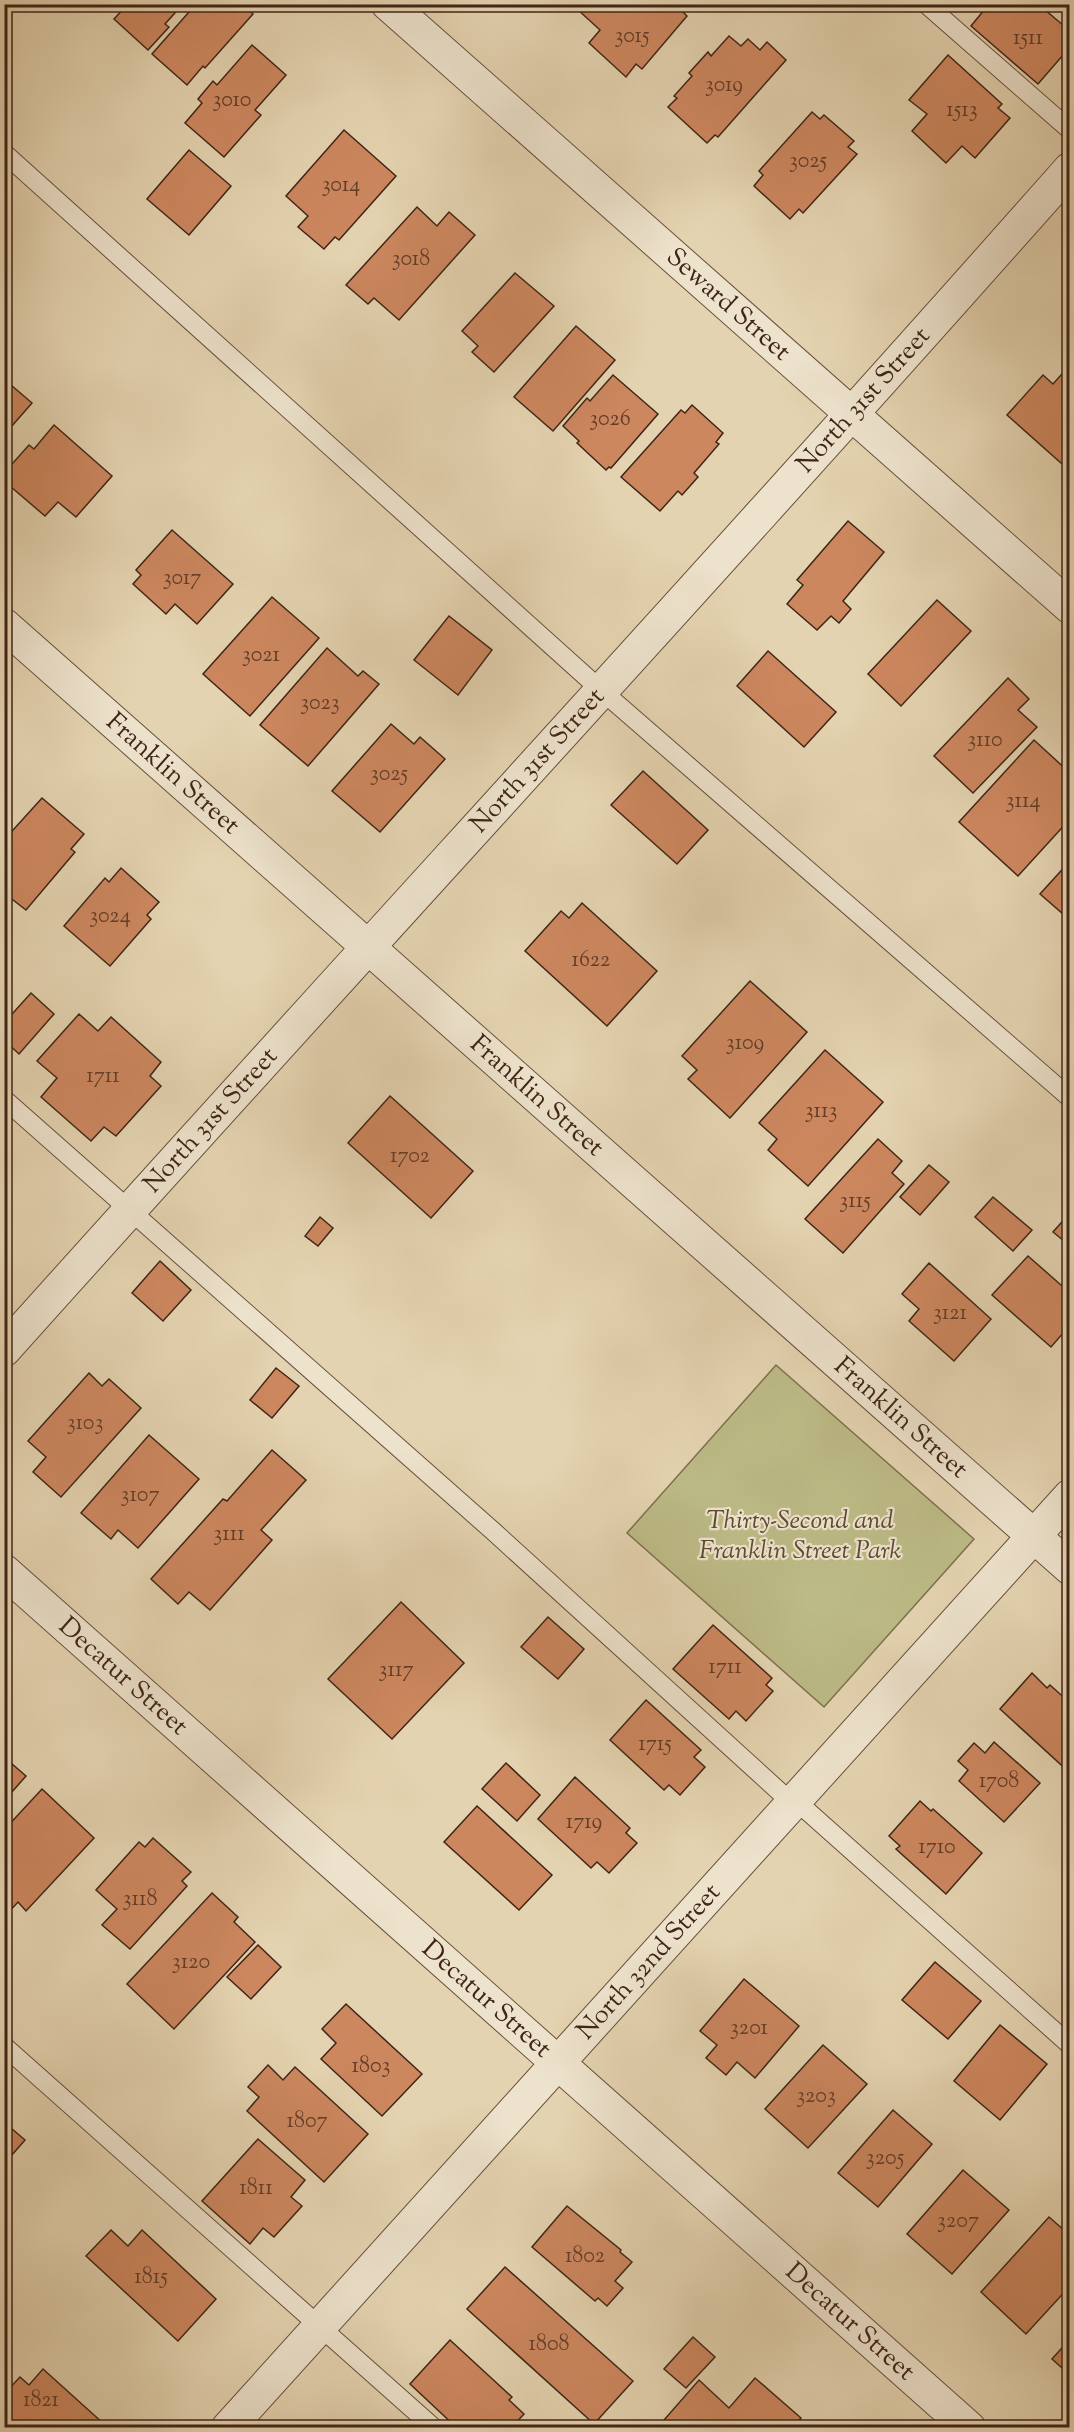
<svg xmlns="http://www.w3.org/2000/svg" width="1074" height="2432" font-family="'Sorts Mill Goudy',serif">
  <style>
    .green { fill: #bcba86; stroke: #7e704e; stroke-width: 1.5 }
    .building { fill: #cd875f; stroke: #3f2517; stroke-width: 1.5 }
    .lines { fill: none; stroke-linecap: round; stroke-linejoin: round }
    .lane-casing { stroke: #68503d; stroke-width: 20 }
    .street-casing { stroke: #68503d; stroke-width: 35 }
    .lane { stroke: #ede2cc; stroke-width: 18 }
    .street { stroke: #ede2cc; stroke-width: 33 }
    .labels { text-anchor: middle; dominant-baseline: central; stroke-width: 4.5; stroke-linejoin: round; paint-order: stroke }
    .number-label { font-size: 22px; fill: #623e29 }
    .street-label { font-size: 26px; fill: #3f2517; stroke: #ede2cc }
    .park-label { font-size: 26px; font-style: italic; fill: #5e4a33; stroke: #ede2cc }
  </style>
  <rect width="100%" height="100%" fill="#e4d3b0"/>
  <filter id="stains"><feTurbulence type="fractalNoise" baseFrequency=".00333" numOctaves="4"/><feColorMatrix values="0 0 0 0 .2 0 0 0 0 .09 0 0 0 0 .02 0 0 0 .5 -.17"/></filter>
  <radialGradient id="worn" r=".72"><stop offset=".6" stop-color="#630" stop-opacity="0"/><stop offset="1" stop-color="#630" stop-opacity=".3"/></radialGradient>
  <path class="green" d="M776,1365l198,174 -150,168 -197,-174z"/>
  <g class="building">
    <path d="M128,4h55l-18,20 4,3 -21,23 -34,-31z"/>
    <path d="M196,4h47l10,10 -48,54 -2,-2 -16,19 -35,-31z"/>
    <path d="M581,4h94l12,12 -45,53 -6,-5 -10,13 -37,-34 11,-13 -23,-21z"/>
    <path d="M989,4h49l32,27v16l-32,37 -67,-58z"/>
    <path d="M729,36l12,10 7,-7 12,11 7,-8 19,18 -68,77 -3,-2 -8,8 -39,-36 9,-9 -3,-2 18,-20 -3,-3 19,-21 3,4z"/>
    <path d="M252,45l34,30 -31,35 6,5 -37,42 -39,-34 17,-20 -4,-4 15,-18 4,4z"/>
    <path d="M948,55l54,49 -4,4 12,10 -35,40 -13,-12 -16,17 -34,-32 15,-17 -18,-14z"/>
    <path d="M812,112l8,7 4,-4 30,26 -6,6 9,7 -54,59 -4,-4 -9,10 -36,-33 9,-11 -4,-4z"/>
    <path d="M344,130l52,46 -57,64 -4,-3 -11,12 -26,-22 10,-11 -22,-20z"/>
    <path d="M189,150l42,36 -42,49 -42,-36z"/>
    <path d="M417,207l20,19 12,-14 26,23 -76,85 -25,-22 -6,6 -22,-19z"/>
    <path d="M515,273l39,33 -60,66 -22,-20 6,-6 -16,-15z"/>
    <path d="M576,326l39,34 -62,71 -39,-34z"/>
    <path d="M1070,365v106l-63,-56 36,-40 10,9z"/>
    <path d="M613,375l45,39 -47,54 -2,-1 -3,3 -29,-27 2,-2 -16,-15 24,-28 3,3z"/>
    <path d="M4,379l28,24 -28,32z"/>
    <path d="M692,405l31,28 -7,9 3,2 -25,29 4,4 -16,18 -4,-4 -18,20 -39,-34 60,-67 4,3z"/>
    <path d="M54,425l58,51 -36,41 -18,-15 -13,14 -41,-35v-8l25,-28 5,4z"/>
    <path d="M848,521l36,31 -41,49 8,8 -12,14 -8,-7 -14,14 -30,-26 16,-19 -6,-5z"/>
    <path d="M172,530l61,54 -36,40 -22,-20 -9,10 -33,-30 8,-9 -5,-5z"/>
    <path d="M272,597l47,41 -69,78 -47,-42z"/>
    <path d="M937,600l34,31 -70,75 -33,-32z"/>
    <path d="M449,616l43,34 -34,45 -44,-35z"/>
    <path d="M327,648l31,28 5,-5 16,13 -71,82 -48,-41z"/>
    <path d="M768,651l68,61 -32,35 -67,-61z"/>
    <path d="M1008,678l21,21 -11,11 19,17 -64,66 -39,-37z"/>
    <path d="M391,724l23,20 6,-7 25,22 -65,73 -48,-41z"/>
    <path d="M1034,740l36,33v46l-52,57 -59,-54z"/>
    <path d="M643,771l65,59 -31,34 -66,-59z"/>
    <path d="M42,798l42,36 -13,15 4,3 -49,58 -22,-17v-53z"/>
    <path d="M1070,861v59l-30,-26z"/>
    <path d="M121,868l38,34 -12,13 4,4 -41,47 -46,-40 41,-48 4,4z"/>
    <path d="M582,903l75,68 -50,55 -82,-75 36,-40 8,7z"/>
    <path d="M750,981l57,51 -77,86 -42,-39 9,-9 -15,-14z"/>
    <path d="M31,993l23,21 -35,40 -15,-14v-17z"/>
    <path d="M79,1014l19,17 13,-14 50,45 -11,14 11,10 -45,50 -12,-9 -13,14 -50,-44 16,-19 -20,-17z"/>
    <path d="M825,1050l58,52 -75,84 -40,-36 9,-11 -18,-16z"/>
    <path d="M390,1096l83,75 -42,47 -83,-75z"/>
    <path d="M878,1139l24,22 -10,12 12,11 -61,69 -38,-34z"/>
    <path d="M929,1165l20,17 -29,33 -20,-18z"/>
    <path d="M993,1197l39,33 -19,21 -38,-34z"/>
    <path d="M1070,1213v33l-17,-14z"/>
    <path d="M320,1217l13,11 -15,18 -13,-10z"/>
    <path d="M1028,1256l42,37v44l-6,-5 -13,15 -59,-52z"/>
    <path d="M160,1261l31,29 -28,31 -31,-28z"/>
    <path d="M929,1263l62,56 -37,42 -45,-40 10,-12 -17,-15z"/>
    <path d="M276,1368l23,18 -27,32 -22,-18z"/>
    <path d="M89,1373l13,13 7,-7 32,29 -80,89 -28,-25 13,-15 -18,-16z"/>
    <path d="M149,1435l50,44 -61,69 -20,-18 -7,9 -30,-26z"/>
    <path d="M272,1450l34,30 -45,50 11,10 -62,70 -21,-18 -11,12 -27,-25 72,-80 4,2z"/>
    <path d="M401,1602l63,61 -72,76 -64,-60z"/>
    <path d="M548,1617l36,32 -26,30 -37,-32z"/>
    <path d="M713,1625l59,53 -6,7 7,6 -27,30 -10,-10 -7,8 -56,-50z"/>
    <path d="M1032,1673l15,15 3,-3 20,18v70l-70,-64z"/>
    <path d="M646,1700l55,50 -7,7 11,10 -25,28 -11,-10 -5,5 -54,-50z"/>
    <path d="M994,1742l46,41 -36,39 -45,-41 9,-11 -10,-9 16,-18 11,10z"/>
    <path d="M4,1757l22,19 -22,25z"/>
    <path d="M506,1763l34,32 -23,26 -35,-32z"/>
    <path d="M575,1777l55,51 -4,5 11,10 -28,30 -12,-11 -6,6 -53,-49z"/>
    <path d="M42,1789l52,49 -68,73 -8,-9 -12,13 -2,-85z"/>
    <path d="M920,1801l11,10 2,-2 49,44 -36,41 -50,-45 4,-3 -11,-10z"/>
    <path d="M477,1806l75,69 -33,35 -75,-68z"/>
    <path d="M153,1838l38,34 -9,9 5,5 -57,63 -28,-24 15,-16 -21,-19 43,-48 6,5z"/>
    <path d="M212,1893l26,24 -4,5 21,20 -81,87 -47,-45z"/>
    <path d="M258,1945l23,22 -30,32 -24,-22z"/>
    <path d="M935,1962l46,39 -33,38 -46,-39z"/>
    <path d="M744,1979l55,47 -44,52 -18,-16 -11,13 -20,-17 11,-13 -17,-14z"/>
    <path d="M346,2004l76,70 -40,42 -61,-57 15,-16 -14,-14z"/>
    <path d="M1000,2025l47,39 -47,56 -46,-39z"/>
    <path d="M823,2045l44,39 -59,64 -43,-39z"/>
    <path d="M268,2065l15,15 12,-13 73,67 -44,48 -77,-71 12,-14 -11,-10z"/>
    <path d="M893,2110l39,34 -54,63 -40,-34z"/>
    <path d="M4,2122l21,18 -21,24z"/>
    <path d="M258,2139l47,41 -14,17 11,9 -28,31 -11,-9 -13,16 -48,-43z"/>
    <path d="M963,2170l46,40 -57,64 -45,-40z"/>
    <path d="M567,2206l54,44 -1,2 12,10 -17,19 8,7 -16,18 -9,-8 -3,3 -63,-54z"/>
    <path d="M1049,2217l16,14 5,-5v60l-44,48 -45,-42z"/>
    <path d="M111,2230l17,16 14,-16 74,69 -38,42 -92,-85z"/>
    <path d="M505,2267l128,114 -39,43 -127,-115z"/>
    <path d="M693,2337l22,20 -29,31 -22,-19z"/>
    <path d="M1070,2339v36l-18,-16z"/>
    <path d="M450,2340l62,57 -3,3 15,14 -13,14h-54l-47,-44z"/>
    <path d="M43,2369l61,55 -4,4h-82l-14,-13 3,-5 -3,-2v-14l16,-17 9,8z"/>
    <path d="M755,2378l46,40 -9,10h-135l42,-48 30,28z"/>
  </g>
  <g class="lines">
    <defs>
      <g id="lane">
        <path d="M926,4l144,126"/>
        <path d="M4,153l598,538 468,407"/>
        <path d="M4,1099l489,432 299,272"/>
        <path d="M795,1800l275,245"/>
        <path d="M4,2046l430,382"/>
      </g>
      <g id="street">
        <path id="s1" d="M388,4l682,603"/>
        <path id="s2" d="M4,625l1066,943"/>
        <path id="s3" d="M4,1350c354,-395 715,-784 1066,-1181"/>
        <path id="s4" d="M4,1571l965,857"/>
        <path id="s5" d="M228,2428l842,-932"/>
      </g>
    </defs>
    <use href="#lane" class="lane-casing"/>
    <use href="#street" class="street-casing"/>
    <use href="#lane" class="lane"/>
    <use href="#street" class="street"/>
  </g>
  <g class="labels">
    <g class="number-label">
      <text x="632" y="37">3015</text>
      <text x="1028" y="39">1511</text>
      <text x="724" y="86">3019</text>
      <text x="232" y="101">3010</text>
      <text x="962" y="111">1513</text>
      <text x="808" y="162">3025</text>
      <text x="341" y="186">3014</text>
      <text x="411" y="260">3018</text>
      <text x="610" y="420">3026</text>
      <text x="182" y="579">3017</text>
      <text x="261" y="656">3021</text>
      <text x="320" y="704">3023</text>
      <text x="985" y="741">3110</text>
      <text x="389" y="775">3025</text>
      <text x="1023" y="802">3114</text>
      <text x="110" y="917">3024</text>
      <text x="591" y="961">1622</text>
      <text x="745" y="1044">3109</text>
      <text x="103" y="1077">1711</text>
      <text x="821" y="1112">3113</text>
      <text x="410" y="1157">1702</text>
      <text x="855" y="1202">3115</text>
      <text x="950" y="1314">3121</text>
      <text x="85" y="1424">3103</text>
      <text x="140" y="1496">3107</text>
      <text x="229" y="1535">3111</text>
      <text x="725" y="1668">1711</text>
      <text x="396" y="1671">3117</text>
      <text x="655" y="1745">1715</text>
      <text x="999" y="1782">1708</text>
      <text x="584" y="1823">1719</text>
      <text x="937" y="1848">1710</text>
      <text x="140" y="1900">3118</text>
      <text x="191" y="1963">3120</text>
      <text x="749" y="2029">3201</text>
      <text x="371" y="2067">1803</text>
      <text x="816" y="2097">3203</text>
      <text x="307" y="2122">1807</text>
      <text x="885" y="2159">3205</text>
      <text x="256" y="2189">1811</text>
      <text x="958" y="2222">3207</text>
      <text x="585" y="2257">1802</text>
      <text x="151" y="2278">1815</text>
      <text x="549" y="2345">1808</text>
      <text x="41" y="2401">1821</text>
    </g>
    <g class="street-label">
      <text stroke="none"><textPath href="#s1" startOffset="454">Seward Street</textPath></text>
      <text stroke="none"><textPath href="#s3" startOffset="1281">North 31st Street</textPath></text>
      <text stroke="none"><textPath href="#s3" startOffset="795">North 31st Street</textPath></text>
      <text stroke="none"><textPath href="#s2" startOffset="225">Franklin Street</textPath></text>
      <text stroke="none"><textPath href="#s2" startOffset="711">Franklin Street</textPath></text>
      <text stroke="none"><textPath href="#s3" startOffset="309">North 31st Street</textPath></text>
      <text stroke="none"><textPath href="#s2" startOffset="1197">Franklin Street</textPath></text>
      <text stroke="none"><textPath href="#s4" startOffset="159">Decatur Street</textPath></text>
      <text stroke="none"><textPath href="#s5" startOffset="628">North 32nd Street</textPath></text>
      <text stroke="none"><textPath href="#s4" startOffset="645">Decatur Street</textPath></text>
      <text stroke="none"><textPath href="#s4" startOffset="1131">Decatur Street</textPath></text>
    </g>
    <g class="park-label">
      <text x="800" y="1521">Thirty-Second and<tspan x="800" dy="30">Franklin Street Park</tspan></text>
    </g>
  </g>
  <rect width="1074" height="2432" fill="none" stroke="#e4d3b0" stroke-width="24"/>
  <rect x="6" y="6" width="1062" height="2420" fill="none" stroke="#3f2517" stroke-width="3"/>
  <rect x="12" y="12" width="1050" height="2408" fill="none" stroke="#3f2517" stroke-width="1.5"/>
  <rect width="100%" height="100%" filter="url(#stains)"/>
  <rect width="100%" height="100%" fill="url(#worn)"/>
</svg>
